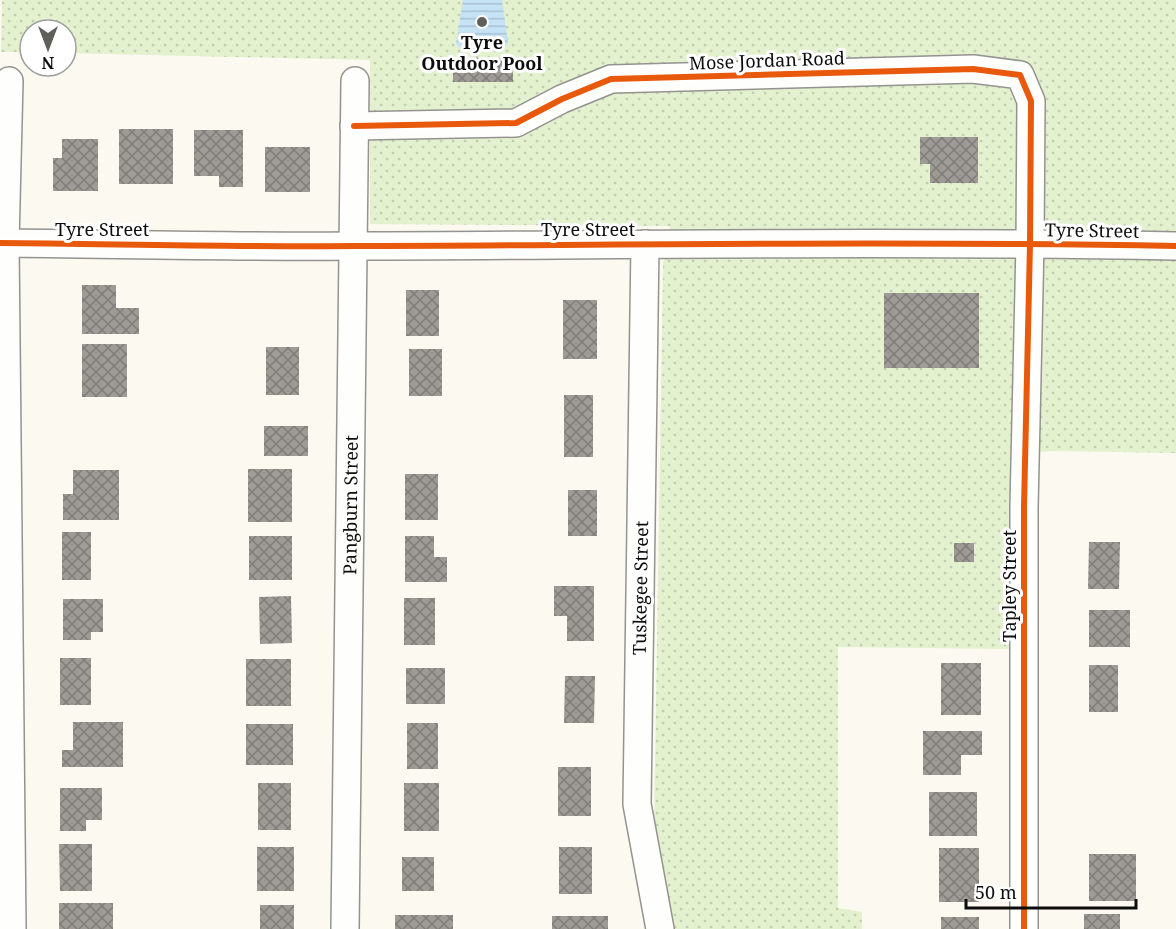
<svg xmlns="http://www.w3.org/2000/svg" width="1176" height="929" font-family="'Noto Serif',serif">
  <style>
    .park { fill: url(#park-dots) }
    .water { fill: url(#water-rules) }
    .building { fill: url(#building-cross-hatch) }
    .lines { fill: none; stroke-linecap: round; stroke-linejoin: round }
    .minor-casing { stroke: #94938f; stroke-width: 30 }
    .minor { stroke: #fefefd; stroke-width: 27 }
    .cycleway-casing { stroke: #fff; stroke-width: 10 }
    .cycleway { stroke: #e8590c; stroke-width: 6 }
    .poi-dot { fill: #605f5c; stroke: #fff; stroke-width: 2 }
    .labels { text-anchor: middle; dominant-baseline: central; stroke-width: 6; stroke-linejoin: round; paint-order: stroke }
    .poi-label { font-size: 18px; font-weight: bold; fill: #0c0c0c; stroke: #fff }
    .street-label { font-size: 18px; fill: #0c0c0c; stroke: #fff }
  </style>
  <defs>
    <pattern id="park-dots" width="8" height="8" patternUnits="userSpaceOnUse" patternTransform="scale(1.5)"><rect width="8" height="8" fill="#e3f1cf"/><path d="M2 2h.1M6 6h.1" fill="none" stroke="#c2cdb1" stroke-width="1.8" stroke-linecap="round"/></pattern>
    <pattern id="water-rules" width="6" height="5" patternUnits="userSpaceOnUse" patternTransform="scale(1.5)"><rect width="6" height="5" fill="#c6e3f6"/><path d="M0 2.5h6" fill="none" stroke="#a9c2d2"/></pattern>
    <pattern id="building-cross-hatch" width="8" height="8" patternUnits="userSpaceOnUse" patternTransform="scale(1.5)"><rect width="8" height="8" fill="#9e9b96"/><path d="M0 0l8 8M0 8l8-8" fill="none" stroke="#7f7d79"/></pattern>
  </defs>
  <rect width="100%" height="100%" fill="#fbf9f0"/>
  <path class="park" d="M2,0h1174v453l-121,-2 -43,2 1,196 -175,-2v261l24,4v17h-187l-21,-102 9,-562 7,-39 -300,-2v-164l-304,-7v-23h-36v22h-29z"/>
  <path class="water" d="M463,0h39l6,43 -6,7h-40l-6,-6z"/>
  <g class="building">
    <rect x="453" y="58" width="60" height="24"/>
    <rect x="119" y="129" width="54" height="55"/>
    <path d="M194,130h49v57h-24v-11h-25z"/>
    <path d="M920,137h58v46h-48v-19h-10z"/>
    <path d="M62,139h36v52h-45v-33h9z"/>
    <rect x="265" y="147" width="45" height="45"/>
    <path d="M82,285h34v23h23v26h-57z"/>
    <rect x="406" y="290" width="33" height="46"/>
    <rect x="884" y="293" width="95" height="75"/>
    <rect x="563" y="300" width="34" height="59"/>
    <rect x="82" y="344" width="45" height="53"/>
    <rect x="266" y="347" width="33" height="48"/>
    <rect x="409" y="349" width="33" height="47"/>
    <rect x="564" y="395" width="29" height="62"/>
    <rect x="264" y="426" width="44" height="30"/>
    <rect x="248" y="469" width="44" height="53"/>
    <path d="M73,470h46v50h-56v-26h10z"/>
    <rect x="405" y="474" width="33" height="46"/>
    <rect x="568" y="490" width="29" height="46"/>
    <rect x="62" y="532" width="29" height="48"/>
    <rect x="249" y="536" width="43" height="44"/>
    <path d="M405,536h29v21h13v25h-42z"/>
    <path d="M1089,542h31l-1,47h-31z"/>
    <rect x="954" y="543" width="20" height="19"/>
    <path d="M554,586h40v55h-27v-25h-13z"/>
    <path d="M291,596l1,47 -32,1 -1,-47z"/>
    <rect x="404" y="598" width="31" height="47"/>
    <path d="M63,599h40v33h-12v8h-28z"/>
    <rect x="1089" y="610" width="41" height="37"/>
    <rect x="60" y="658" width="31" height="47"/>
    <rect x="246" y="659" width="45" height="47"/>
    <rect x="941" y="663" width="40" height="52"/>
    <rect x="1089" y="665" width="29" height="47"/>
    <rect x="406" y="668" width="39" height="36"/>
    <path d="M565,676h30l-1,47h-30z"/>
    <path d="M73,722h50v45h-61v-17h11z"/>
    <rect x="407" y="723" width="31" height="46"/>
    <rect x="246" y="724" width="47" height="41"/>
    <path d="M923,731h59v24h-21v20h-38z"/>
    <rect x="558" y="767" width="33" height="49"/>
    <rect x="258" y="783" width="33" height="47"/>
    <rect x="404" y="783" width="35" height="48"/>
    <path d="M60,788h42v32h-16v11h-26z"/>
    <rect x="929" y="792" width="48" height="44"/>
    <path d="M59,844h33v47h-32z"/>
    <rect x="257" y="847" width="37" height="44"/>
    <rect x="559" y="847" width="33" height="47"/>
    <rect x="939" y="848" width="40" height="54"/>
    <rect x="1089" y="854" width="47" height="47"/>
    <rect x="402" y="857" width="32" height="34"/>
    <rect x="59" y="903" width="54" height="26"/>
    <rect x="260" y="905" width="34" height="24"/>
    <rect x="1084" y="914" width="36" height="15"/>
    <rect x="395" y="915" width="58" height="14"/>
    <rect x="552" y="916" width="56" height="13"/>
    <rect x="941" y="917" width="38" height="12"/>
  </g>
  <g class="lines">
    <defs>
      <g id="minor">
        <path d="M9,81l-4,162 7,686"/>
        <path d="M354,126l162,-3 46,-24 49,-20 362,-10 47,6 11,26 -1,143 -6,263v422"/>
        <path d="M0,243c118,1 236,4 355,3 273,-1 547,-5 821,0"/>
        <path d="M645,244l-8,560 23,125"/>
        <path id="s1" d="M345,929l10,-848"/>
      </g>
    </defs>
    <use href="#minor" class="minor-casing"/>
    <use href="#minor" class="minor"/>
    <defs>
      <g id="cycleway">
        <path d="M354,126l162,-3 46,-24 49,-20 362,-10 47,6 11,26 -1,143 -6,263v422"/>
        <path d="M0,243c118,1 236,4 355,3 273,-1 547,-5 821,0"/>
      </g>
    </defs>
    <use href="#cycleway" class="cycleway-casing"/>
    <use href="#cycleway" class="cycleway"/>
  </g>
  <circle class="poi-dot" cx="482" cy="22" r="6"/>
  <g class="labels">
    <g class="poi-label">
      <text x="482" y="42">Tyre<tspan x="482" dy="21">Outdoor Pool</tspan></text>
    </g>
    <g class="street-label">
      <text transform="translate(767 60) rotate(-2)">Mose Jordan Road</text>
      <text x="102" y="229">Tyre Street</text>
      <text x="588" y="229">Tyre Street</text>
      <text transform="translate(1092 230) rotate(1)">Tyre Street</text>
      <text stroke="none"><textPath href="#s1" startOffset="424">Pangburn Street</textPath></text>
      <text transform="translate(1009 586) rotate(-90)">Tapley Street</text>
      <text transform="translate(640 588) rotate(-89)">Tuskegee Street</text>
    </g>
  </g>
  <g transform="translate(48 48) rotate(180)"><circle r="28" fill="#ffffff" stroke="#9e9e9e" stroke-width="1.5"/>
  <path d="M0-4.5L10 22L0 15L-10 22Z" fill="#605f5c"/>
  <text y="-9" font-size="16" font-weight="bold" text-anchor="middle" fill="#0c0c0c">N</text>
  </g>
  <path d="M966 899v9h170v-9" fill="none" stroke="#0c0c0c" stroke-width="3"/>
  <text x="975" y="899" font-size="18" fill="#0c0c0c" stroke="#ffffff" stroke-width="4.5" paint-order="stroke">50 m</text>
</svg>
